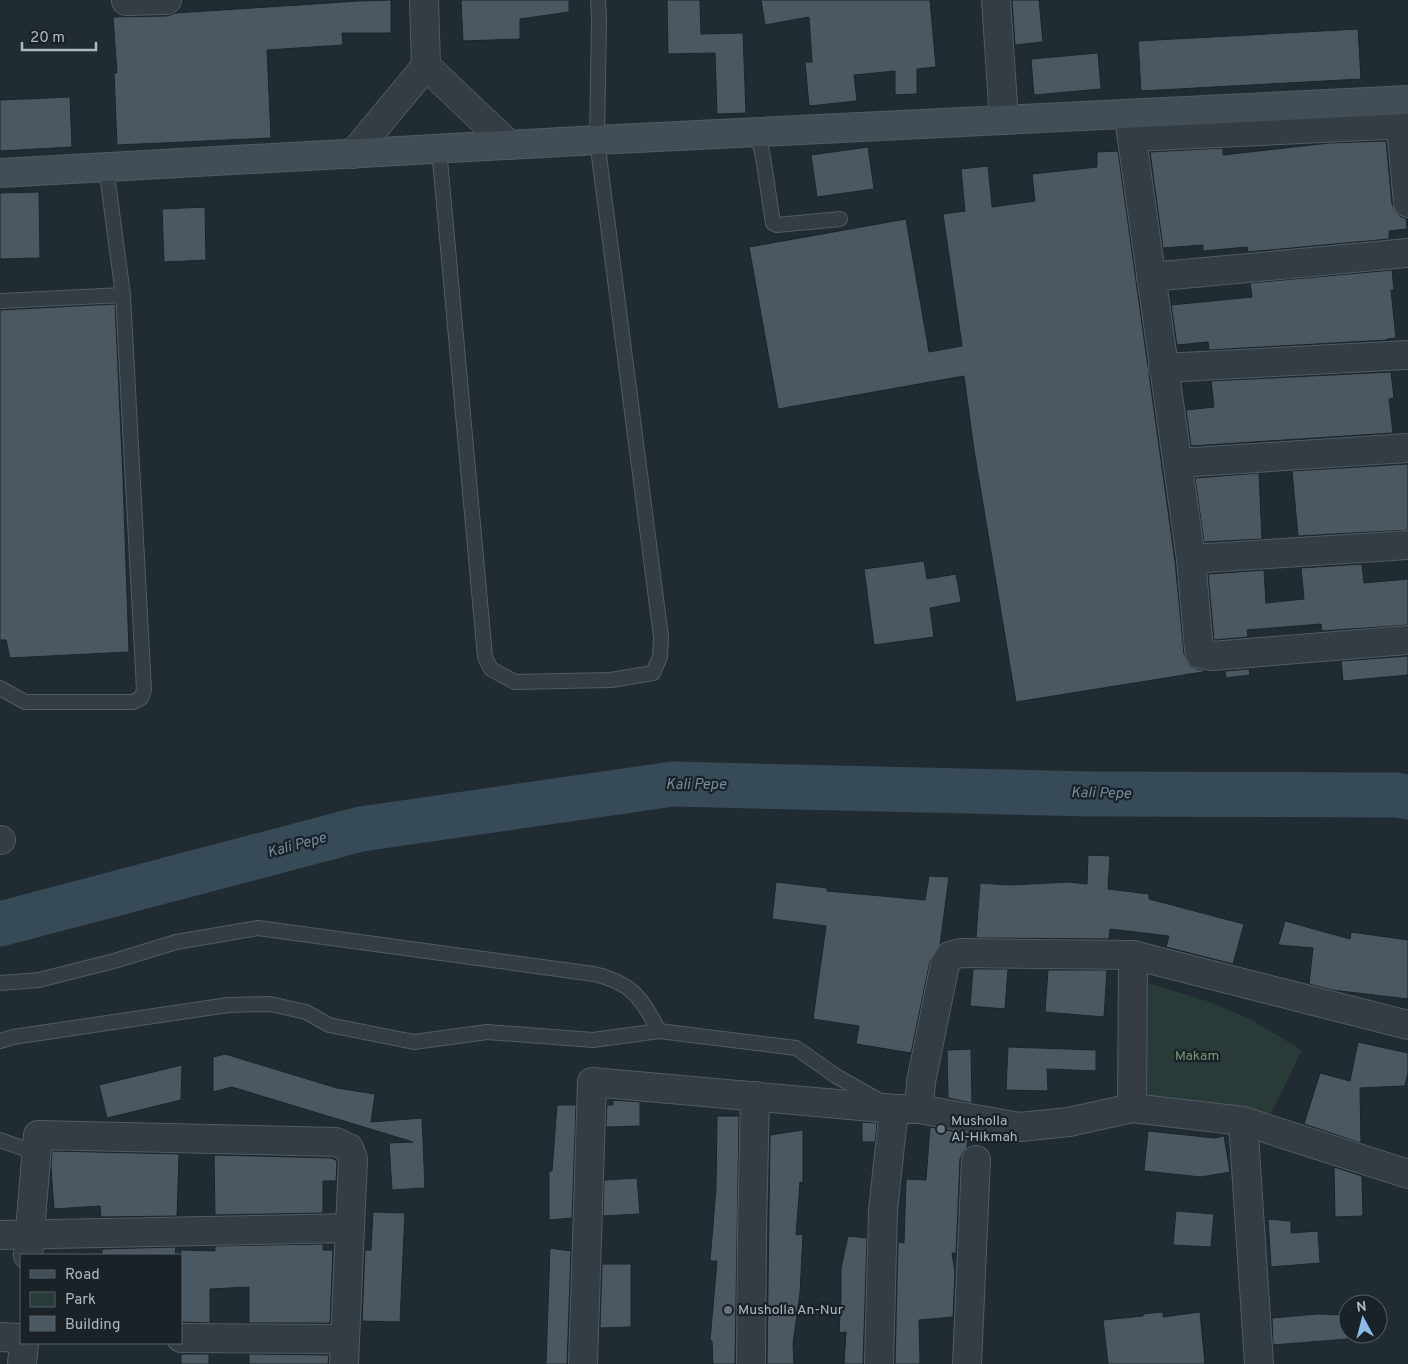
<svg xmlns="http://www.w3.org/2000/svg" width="1408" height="1364" font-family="Overpass,sans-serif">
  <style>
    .green { fill: #293b38 }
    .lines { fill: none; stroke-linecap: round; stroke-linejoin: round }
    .river { stroke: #374a57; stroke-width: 45 }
    .building { fill: #4c5861; stroke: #1c242a }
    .lane-casing { stroke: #525b61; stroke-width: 16 }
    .street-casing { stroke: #525b61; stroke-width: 30 }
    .secondary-casing { stroke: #525b61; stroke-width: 30 }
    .lane { stroke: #343d43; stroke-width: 14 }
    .street { stroke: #343d43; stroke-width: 28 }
    .secondary { stroke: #434d56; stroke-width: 28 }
    .worship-dot { fill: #6b7280; stroke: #1a2228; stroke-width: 2 }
    .labels { text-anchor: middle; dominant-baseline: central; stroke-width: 4.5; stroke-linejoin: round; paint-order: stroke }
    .park-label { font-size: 14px; fill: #719374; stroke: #1a2228 }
    .poi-label { font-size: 14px; fill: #aeb8c0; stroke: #1a2228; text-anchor: start }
    .water-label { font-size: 15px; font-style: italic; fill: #728da0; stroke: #1a2228 }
  </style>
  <rect width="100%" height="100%" fill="#212b32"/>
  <path class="green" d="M1148,983l56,17 42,17 56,33 -35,72 -120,-23 -7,-12z"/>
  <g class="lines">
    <path class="river" d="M0,924l361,-95 312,-45 417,10 306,1 12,2"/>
  </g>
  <g class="building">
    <path d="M391,0v33h-49l1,12 -76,5 4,88 -154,7 -3,-72h3l-4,-56 54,-1 9,-3 183,-12z"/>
    <path d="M461,0h108v12l-49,7v20l-57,2z"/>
    <path d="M667,0h33l1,34 42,-1 3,80 -29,1 -2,-61 -47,1z"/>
    <path d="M761,0h169l6,67 -19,2v25l-22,1v-24l-41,4 3,26 -48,5 -4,-44h7l-3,-45 -44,8z"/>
    <path d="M1012,0h27l4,42 -28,3z"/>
    <path d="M1358,29l3,50 -220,12 -3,-50z"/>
    <path d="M1098,53l3,36 -67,6 -3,-36z"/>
    <path d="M70,97l2,50 -72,4v-51z"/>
    <path d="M1386,141l6,63 4,8 5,5 5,1 1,11 -18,2v8l-141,13 -1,-5 -44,4v-6l-40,3 -13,-96 73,-4v7l106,-12z"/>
    <path d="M868,147l6,42 -57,8 -6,-42z"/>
    <path d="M1118,151l57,410 9,93 6,12 7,3 12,2 -193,31 -42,-252 -10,-74 -186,33 -29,-162 157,-28 23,133 33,-6 -19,-132 22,-3 -4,-42 27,-3 4,41 43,-6 -3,-27 65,-7v-15z"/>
    <path d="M39,192l1,66 -40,1v-66z"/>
    <path d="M205,207l1,53 -42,2 -2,-53z"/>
    <path d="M1392,270l2,20h-3l5,48 -9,1v1l-178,10 -1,-8 -31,3 -6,-40 81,-8 -2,-14z"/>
    <path d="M115,304l8,174 6,174 -119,6 -4,-18h-6v-330z"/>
    <path d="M1391,372l3,26 -5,1 4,34 -202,13 -5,-36 28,-3 -3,-26z"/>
    <path d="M1408,464v66l-110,6 -6,-65z"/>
    <path d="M1259,473l3,66 -58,3 -9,-64z"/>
    <path d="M924,561l3,18 29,-5 5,28 -31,6 4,29 -60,8 -10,-76z"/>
    <path d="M1362,564l2,19 44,-4v46l-86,6 -1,-7 -74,6 1,7 -34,3 -6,-66 56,-4 2,33 38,-4 -3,-31z"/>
    <path d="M1408,656v19l-65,6 -2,-20z"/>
    <path d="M1249,669l1,6 -24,3 -1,-7z"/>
    <path d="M1088,855l22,1 -2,33 41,5v5l95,25 -11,40 -67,-17 3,-11 -59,-7 -1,10 -133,-1 4,-55 29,2 59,-3 19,2z"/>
    <path d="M929,876l20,1 -9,68 -10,16 -19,92 -55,-9 3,-18 -46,-7 13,-93 -54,-7 4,-37 51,6v3l98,9z"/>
    <path d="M1285,921l65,18 1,-7 57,8v59l-76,-9 -23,-6 4,-36 -35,-3z"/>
    <path d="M973,969h35l-3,40 -35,-3z"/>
    <path d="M1048,970h59l-3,47 -59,-5z"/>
    <path d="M1358,1042l50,11v19l-3,14 -45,2 1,55 -57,-19 16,-51 30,8z"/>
    <path d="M1008,1047l88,3v21l-49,-2 1,22 -42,-1z"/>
    <path d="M971,1049l1,54 -24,-5 -1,-48z"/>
    <path d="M225,1054l112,34 38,6 -4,28 51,-4 3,70 -33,2 -3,-47 24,-1 -181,-55 -19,5v-35z"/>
    <path d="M182,1065l-1,35 -74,18 -8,-33z"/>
    <path d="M613,1100l27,2v24l-34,1 1,-22h6z"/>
    <path d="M557,1105h19l-4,113 -23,2v-49h3z"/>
    <path d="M717,1116h22l-4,248h-22l-1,-23h-2l7,-80h-7l6,-72z"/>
    <path d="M862,1122l15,1 -2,19h-13z"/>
    <path d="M930,1127l38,7 -1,14 -4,4 -3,7 -4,94h-4l3,19 -2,45 -34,3 1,44h-25l3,-122 6,1 2,-64 20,1z"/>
    <path d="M803,1130v53l-3,-1 -4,53 7,-1 -3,59 -7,51 1,20h-27l3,-229z"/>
    <path d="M1148,1131l67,7 9,-2 6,36 -29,5 -57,-6z"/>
    <path d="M52,1151l127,3 -2,62 -76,1 -1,-11 -46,3 -3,-42z"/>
    <path d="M214,1155l118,3 5,3 -1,20h-13v32l-108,2z"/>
    <path d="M1334,1167l28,9 1,40 -28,1z"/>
    <path d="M637,1178l3,36 -37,2 1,-36z"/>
    <path d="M1176,1211l38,3 -3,33 -38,-2z"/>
    <path d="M373,1212l32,1 -5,109 -38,-1 3,-71h6z"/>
    <path d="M1268,1219l23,2v12l27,-2 2,32 -49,4z"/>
    <path d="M848,1236l19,2 -4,126h-19l2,-32 -7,1 2,-35v-30z"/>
    <path d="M323,1244v6h10l-3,73h-81v-36l-39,2v34l-29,-1v-72l34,1v-5z"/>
    <path d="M176,1247l-1,8h-73v-6z"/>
    <path d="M550,1248l21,3 -4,113h-21z"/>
    <path d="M602,1264h29v63l-31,1z"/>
    <path d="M1163,1312v5l37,-5 5,52h-97l-5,-44 40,-4v-2z"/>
    <path d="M1318,1314l30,1v24l-75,6 -1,-27z"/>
    <rect x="181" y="1354" width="28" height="10"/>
    <path d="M249,1354l80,1 -1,9h-79z"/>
  </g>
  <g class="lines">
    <defs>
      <g id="lane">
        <path d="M757,132l6,25 10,66 4,2 63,-6"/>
        <path d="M439,149l46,508 6,12 24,13 96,-2 42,-7 7,-16 1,-20 -64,-497 2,-123 -1,-17"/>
        <path d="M0,301l123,-6"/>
        <path d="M0,688l25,14h108l8,-4 3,-8 -21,-395 -17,-128"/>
        <path d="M0,983l39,-3 75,-19 62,-19 82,-14 336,46c38,9 47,23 65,57"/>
        <path d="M0,1041l13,-4 215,-32 42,-1 36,8 23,13 85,17 73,-10 106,8 66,-9 137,17 40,28 44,25"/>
        <path d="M0,1140l25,9 10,11"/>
      </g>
      <g id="street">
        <path d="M424,0l2,66 83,79"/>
        <path d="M996,0l8,120"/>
        <path d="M126,1l41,-1"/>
        <path d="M1399,107l9,96"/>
        <path d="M1130,125l61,434 8,91 1,4 12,2 196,-16"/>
        <path d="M1132,137l276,-13"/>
        <path d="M353,154l73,-88"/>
        <path d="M1151,277l257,-24"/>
        <path d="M1163,368l245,-13"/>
        <path d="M1178,463l230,-15"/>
        <path d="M1191,559l217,-14"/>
        <path d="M0,840h1"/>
        <path d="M1132,1108l1,-153"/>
        <path d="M919,1109l2,-27 24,-118 5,-8 11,-3 172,2 275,70"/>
        <path d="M1243,1121l16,243"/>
        <path d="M0,1235l350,-7"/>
        <path d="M28,1255l10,-120 298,7 13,6 4,11 -9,205"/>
        <path d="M0,1337l21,1"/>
        <path d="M181,1338l164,1"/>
        <path d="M22,1364l2,-21"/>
        <path d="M583,1364l9,-282 302,27h25l101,18 49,-5 63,-14 111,13 165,53"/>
        <path d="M751,1364l1,-133 3,-135"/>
        <path d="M879,1364l4,-154 11,-101"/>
        <path d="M967,1364l9,-204"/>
      </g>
      <path id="secondary" d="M0,173l597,-33 811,-40"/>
    </defs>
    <use href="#lane" class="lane-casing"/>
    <use href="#street" class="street-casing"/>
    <use href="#secondary" class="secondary-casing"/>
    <use href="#lane" class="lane"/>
    <use href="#street" class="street"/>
    <use href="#secondary" class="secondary"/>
  </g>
  <g class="worship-dot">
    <circle cx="941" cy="1129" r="5"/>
    <circle cx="728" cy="1310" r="5"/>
  </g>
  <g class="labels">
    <g class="park-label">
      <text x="1197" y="1056">Makam</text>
    </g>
    <g class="poi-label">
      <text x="951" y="1121">Musholla<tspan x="951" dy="16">Al-Hikmah</tspan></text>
      <text x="738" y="1310">Musholla An-Nur</text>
    </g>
    <g class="water-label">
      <text x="696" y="785">Kali Pepe</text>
      <text transform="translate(1101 794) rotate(1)">Kali Pepe</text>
      <text transform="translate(297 846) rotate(-15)">Kali Pepe</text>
    </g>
  </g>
  <rect x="20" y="1254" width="162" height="90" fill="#1a2228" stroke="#555e65"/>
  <rect x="30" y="1270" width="25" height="8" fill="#434d56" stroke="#555e65"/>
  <text x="65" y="1279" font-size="15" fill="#aeb8c0">Road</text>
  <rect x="30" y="1292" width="25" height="15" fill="#293b38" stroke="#555e65"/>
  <text x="65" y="1304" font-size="15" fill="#aeb8c0">Park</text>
  <rect x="30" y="1316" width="25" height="15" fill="#4c5861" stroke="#555e65"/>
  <text x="65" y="1329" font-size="15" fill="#aeb8c0">Building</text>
  <g transform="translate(1363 1319) rotate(353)"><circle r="24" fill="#1a2228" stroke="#555e65"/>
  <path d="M0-4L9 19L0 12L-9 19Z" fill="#8bbce9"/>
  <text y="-8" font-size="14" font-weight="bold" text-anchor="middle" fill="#aeb8c0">N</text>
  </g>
  <path d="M22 42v8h74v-8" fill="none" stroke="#aeb8c0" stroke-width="2.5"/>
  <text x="30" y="42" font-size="15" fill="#aeb8c0" stroke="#1a2228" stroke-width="4" paint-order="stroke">20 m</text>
</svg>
